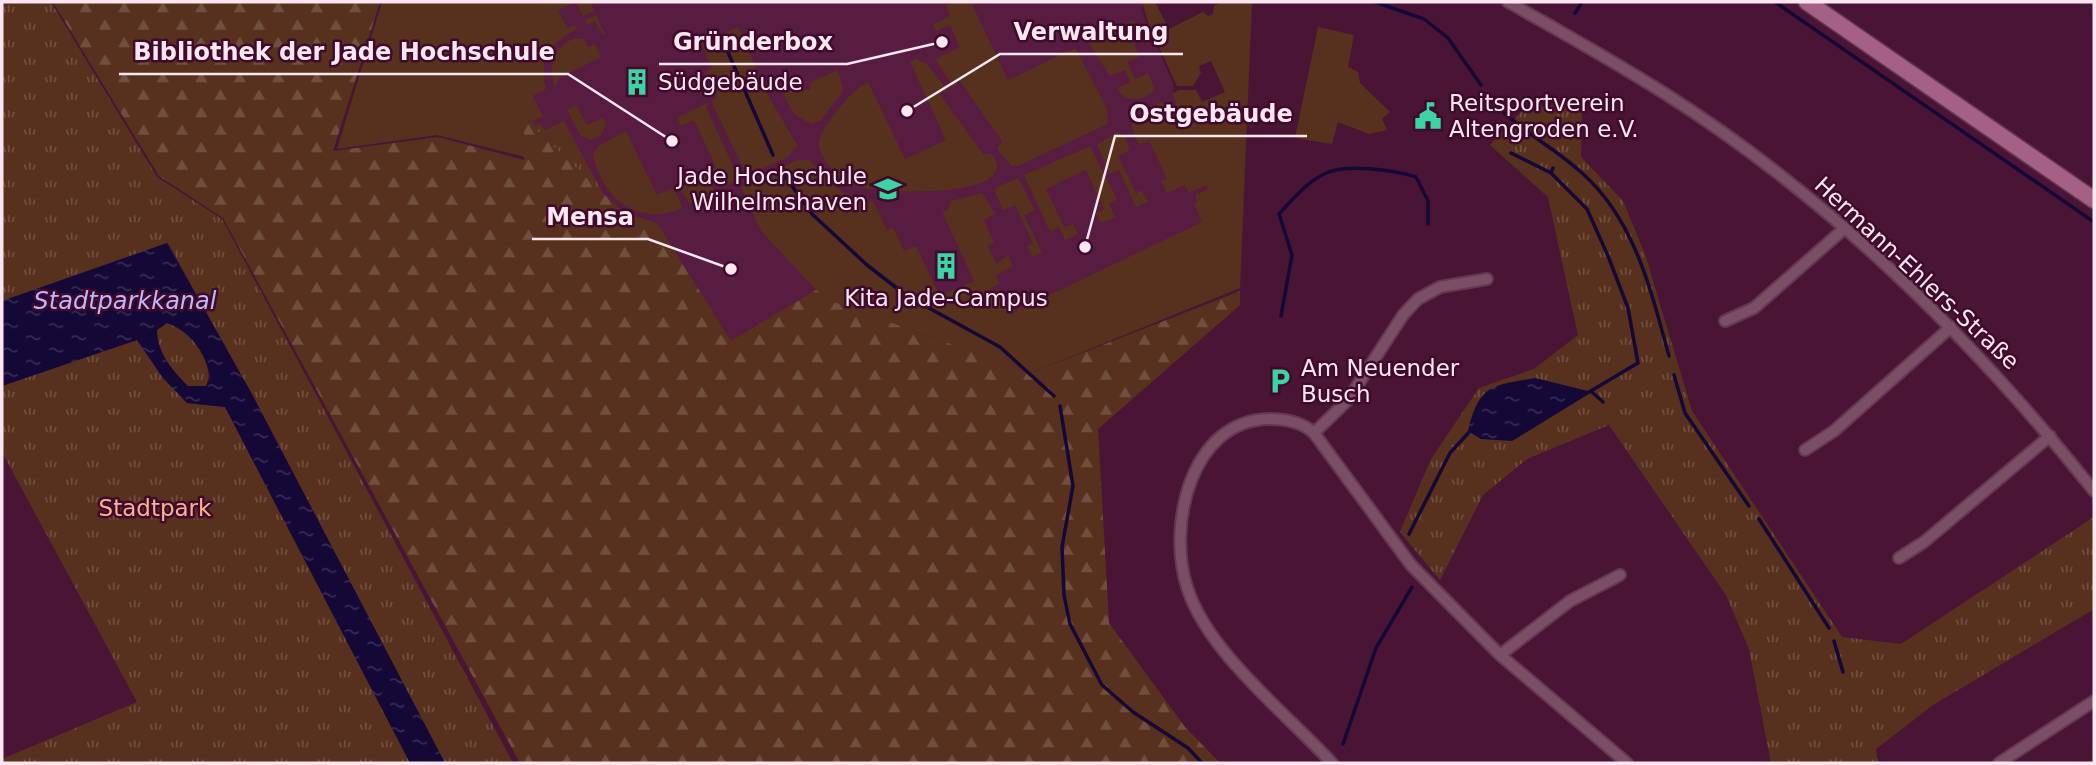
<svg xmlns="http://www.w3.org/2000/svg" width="2096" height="765" font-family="'DejaVu Sans',sans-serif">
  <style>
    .built { fill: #571c40 }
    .green { fill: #57311d }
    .forest { fill: url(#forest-firs) }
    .park { fill: url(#park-tufts) }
    .water { fill: url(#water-ripples); fill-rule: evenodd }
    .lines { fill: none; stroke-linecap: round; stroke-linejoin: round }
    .stream { stroke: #140837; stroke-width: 3.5 }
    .street-casing { stroke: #663753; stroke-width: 14 }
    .secondary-casing { stroke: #663753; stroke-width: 19 }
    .street { stroke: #7a4f66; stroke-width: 10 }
    .secondary { stroke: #a46185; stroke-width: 16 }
    .labels { text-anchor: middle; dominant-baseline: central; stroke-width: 5; stroke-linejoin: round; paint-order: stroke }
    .poi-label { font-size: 23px; fill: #fce7f1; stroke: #3f0a2b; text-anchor: start }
    .street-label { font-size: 23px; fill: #fce7f1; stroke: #3f0a2b }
    .park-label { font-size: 23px; fill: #f8b391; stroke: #3f0a2b }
    .water-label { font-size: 24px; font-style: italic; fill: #bcb8fa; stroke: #3f0a2b }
    .leader { fill: none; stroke: #fce7f1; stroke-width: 2.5 }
    .callout-dot { fill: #fce7f1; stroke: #3f0a2b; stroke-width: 2.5 }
    .callout-label { font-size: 24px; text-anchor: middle; font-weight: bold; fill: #fce7f1; stroke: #3f0a2b; stroke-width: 5; stroke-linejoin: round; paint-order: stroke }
  </style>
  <defs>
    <pattern id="forest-firs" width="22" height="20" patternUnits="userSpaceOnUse" patternTransform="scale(1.75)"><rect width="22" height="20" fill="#57311d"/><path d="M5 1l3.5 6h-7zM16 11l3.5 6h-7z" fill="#704f3e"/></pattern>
    <pattern id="park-tufts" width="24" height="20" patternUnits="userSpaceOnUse" patternTransform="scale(1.75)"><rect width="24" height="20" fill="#57311d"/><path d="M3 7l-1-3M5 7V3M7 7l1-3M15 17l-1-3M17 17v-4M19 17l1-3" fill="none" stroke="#704f3e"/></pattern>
    <pattern id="water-ripples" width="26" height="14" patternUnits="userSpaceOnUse" patternTransform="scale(1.75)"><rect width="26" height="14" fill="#140837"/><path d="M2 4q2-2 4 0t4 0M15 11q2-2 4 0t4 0" fill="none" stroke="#372c54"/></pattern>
  </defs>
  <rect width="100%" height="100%" fill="#4a1535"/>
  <path class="built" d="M507,2h637l-3,8 32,73v11l61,140 -215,118 -172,-57 -120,62 -208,-212z"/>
  <g class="green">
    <path d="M382,2h208l15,32h-3l-7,-13 -8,4 -2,-5 11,-5 -2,-4 -11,5 -7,-14 -18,8 9,18 8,-3 2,4c-26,13 -39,30 -31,60l-13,7 10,21 -19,6 1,34 -88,-22 -100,14z"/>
    <path d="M954,2h17l37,78 67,-32 32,60 1,16 -90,42h-7l-14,-17 5,-8 -43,-61 -5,8 -19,-29 25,-12 -10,-22 -14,6 -3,-6 17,-9 -4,-10z"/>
    <path d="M1142,2h13l14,27 34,-17 5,4 5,-2 1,-8 8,-4h30l-12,286 -209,85 -197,-71 -18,-12 -55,-59 -20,-44 56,-27h13c17,24 33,36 63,41l14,29 6,-3 11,24 12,-5 24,50 34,-15 -32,-69 6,-2 3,-9 31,-8 13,21 -11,6 10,23 -6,3 8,18 12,-9 5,11 -17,9 4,9 -14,7 2,4 11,-6 15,23 188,-90 -8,-18 3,-2 -2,-7 13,-6 -2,-4 -17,8 -4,-8 -18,8 -6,-12 6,-3 -18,-37 -10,4 -8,-20 30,-23 9,5 7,-3 -5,-10 7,-4h17l6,12 23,-10 -14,-31 -12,5 2,7 -8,13h-16l-28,-61z"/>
    <path d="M1133,20l10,19 -9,5 6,12 -13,6 8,17 13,-6 7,17c-13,11 -28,14 -38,-2l13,-6 -5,-12 -15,6 -22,-34z"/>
    <path d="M738,27l32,72 28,47 -10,11 -37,17 -5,-1 -4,-7 -31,-65 6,-4 -12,-25 7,-4 -11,-25z"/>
    <path d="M1318,27l36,8 -6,32 10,5 2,11 30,29 -8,7 5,11 -18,4 -31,-12 -6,22 -37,-6z"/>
    <path d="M575,38l9,1 4,8 7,-3 6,13 -42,21 -4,10c-7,-21 -2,-42 20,-50z"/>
    <path d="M916,59l11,5 21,27 -9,2 44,61h9c35,46 -120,41 -143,30 -10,-5 -17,-14 -23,-23 -9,-12 -10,-21 -1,-33 13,-19 23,-35 43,-46l37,77 41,-19 -36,-78z"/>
    <path d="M838,70l5,21 -23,30 -9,3 -17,-10 -12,-22 4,-4 2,4 9,-3 13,1 1,-8z"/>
    <path d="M710,102l-4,5 31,68 -2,6 -11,7 -4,-6 -8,4 3,6 -25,12 -12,-18 38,-19 -22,-47 -13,6 -4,-9z"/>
    <path d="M576,105l11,20 16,-7 3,7 -5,10 -10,5 -10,-4 -14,-26z"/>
    <path d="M626,131l31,64 16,-7 9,17 -1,4c-43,17 -79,-10 -88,-54l5,-9z"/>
    <path d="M1117,132l7,4 6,14 -12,6 18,37 6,-3 6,12 -12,5 -17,-37 -9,4 -13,-29z"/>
    <path d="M1090,146l27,53 -8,5 6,13 -14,6 -5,-10 8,-4 -18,-39 -40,19 18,38 9,-3 5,10 -13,6 -6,-13 -9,5 -26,-57z"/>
    <path d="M1018,178l17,32 -11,5 18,37 -9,5 -6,-11 6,-3 -18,-38 -12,5 -8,-18 2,-5z"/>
  </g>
  <path class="forest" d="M53,2h327l-47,149 105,-14 86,23v-37l10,-2 -1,6 91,86 33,10 74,118 85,-51 18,12 197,71 209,-82v14l-142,124 11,194 76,104 35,36h-700l-297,-545 -64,-42z"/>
  <g class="park">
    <path d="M2,2h49l106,175 65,42 291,544h-68l-192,-367 -85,-153 -166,58z"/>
    <path d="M1582,102l-1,55 42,44 22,53 47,157 150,226 59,7 193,-127v92l-161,96 -57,44 2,14h-107l-22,-114 -23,-54 -117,-170 -82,34 -44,36 -43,85 -40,-48 31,-73 48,-71 55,-19 44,-34 -30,-138 -58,-52 35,-37z"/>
    <path d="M564,121l38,71 -70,-66 8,-3 5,7z"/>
    <path d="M167,323c5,2 13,3 17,6 15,12 30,40 22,58l-18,-1c-15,-15 -31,-33 -31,-56z"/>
    <path d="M137,340l26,38 24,25 38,4 185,356h-408v-4l135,-57 -135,-250v-66z"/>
  </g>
  <g class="water">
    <path d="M167,243l86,153 192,367h-35l-185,-356 -38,-4 -24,-25 -26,-38 -135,46v-85zM167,323c23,8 39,30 43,54l-4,9h-18c-15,-15 -31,-33 -31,-56z"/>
    <path d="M1535,378l57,14 -80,49 -31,-2 -13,-8c12,-47 23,-45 67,-53z"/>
  </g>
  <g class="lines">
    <g class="stream">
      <path d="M1375,2l49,17 24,19 33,47"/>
      <path d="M1775,2l319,220"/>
      <path d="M1575,13l7,-11"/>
      <path d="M723,41l50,114"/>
      <path d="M1497,106c25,26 58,42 85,67 53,47 69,118 87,183"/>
      <path d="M1511,153l40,20"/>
      <path d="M1553,168l-2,5 36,36 21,47 20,52 10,55 -49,29"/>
      <path d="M782,172l30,42 55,51 40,31 93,51 54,49"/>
      <path d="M1281,316l11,-61 -13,-41c14,-15 27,-31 45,-40 21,-11 70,-4 92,3l12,24v23"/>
      <path d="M1674,375l11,38 64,93"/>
      <path d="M1592,392l11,10"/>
      <path d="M1060,406l13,80 -11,61 2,48 6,29 32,61 31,27 55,36 14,15"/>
      <path d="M1759,519l70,109"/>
      <path d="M1409,534l41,-81 22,-24"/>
      <path d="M1834,641l9,31"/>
      <path d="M1343,744l33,-96 36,-61"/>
    </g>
    <defs>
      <g id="street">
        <path d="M1508,2c52,29 105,59 156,91 166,105 308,245 430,398"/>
        <path d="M1725,321l29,-13 91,-80"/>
        <path d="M1314,433l34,-33 55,-85 15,-16 22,-12 47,-8"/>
        <path d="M1805,450l29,-19 117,-104"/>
        <path d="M1899,558l25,-16 126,-106"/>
        <path d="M1500,655l70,-54 50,-26"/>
        <path d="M1332,763c-46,-50 -125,-111 -145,-176 -20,-62 4,-167 82,-168 17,0 33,3 45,14l97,132 89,90 127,108"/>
        <path d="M1999,763l95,-62"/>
      </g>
      <path id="secondary" d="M1807,2l287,198"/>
    </defs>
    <use href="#street" class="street-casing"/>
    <use href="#secondary" class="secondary-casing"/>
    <use href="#street" class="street"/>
    <use href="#secondary" class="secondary"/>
  </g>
  <defs>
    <symbol id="building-bare" viewBox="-9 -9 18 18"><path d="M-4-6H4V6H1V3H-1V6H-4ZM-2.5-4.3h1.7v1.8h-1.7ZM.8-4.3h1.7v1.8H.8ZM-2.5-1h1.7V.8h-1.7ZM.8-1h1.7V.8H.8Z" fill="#3cd4a4" stroke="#3f0a2b" stroke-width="2.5" paint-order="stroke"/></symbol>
    <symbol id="civic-bare" viewBox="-9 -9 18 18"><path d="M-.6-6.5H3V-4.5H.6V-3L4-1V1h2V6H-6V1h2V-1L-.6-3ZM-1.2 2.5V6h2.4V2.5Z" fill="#3cd4a4" stroke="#3f0a2b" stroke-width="2.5" paint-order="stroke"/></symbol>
    <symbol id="university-bare" viewBox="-9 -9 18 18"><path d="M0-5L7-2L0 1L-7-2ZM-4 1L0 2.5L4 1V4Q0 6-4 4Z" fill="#3cd4a4" stroke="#3f0a2b" stroke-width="2.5" paint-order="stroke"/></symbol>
    <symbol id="parking-bare" viewBox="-9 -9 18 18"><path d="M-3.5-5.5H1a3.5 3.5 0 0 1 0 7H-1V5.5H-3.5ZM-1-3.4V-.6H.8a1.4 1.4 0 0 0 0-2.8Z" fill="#3cd4a4" stroke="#3f0a2b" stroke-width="2.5" paint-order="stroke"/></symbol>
  </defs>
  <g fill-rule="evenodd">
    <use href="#building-bare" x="618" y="63" width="38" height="38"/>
    <use href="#civic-bare" x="1409" y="97" width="38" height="38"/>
    <use href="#university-bare" x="869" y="170" width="38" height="38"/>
    <use href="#building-bare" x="927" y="247" width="38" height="38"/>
    <use href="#parking-bare" x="1261" y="362" width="38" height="38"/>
  </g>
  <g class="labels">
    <g class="poi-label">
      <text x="658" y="82">Südgebäude</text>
      <text x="1449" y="103">Reitsportverein<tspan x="1449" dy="26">Altengroden e.V.</tspan></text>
      <text x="867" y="176" text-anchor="end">Jade Hochschule<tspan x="867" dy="26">Wilhelmshaven</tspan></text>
      <text x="946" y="298" text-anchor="middle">Kita Jade-Campus</text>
      <text x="1301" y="368">Am Neuender<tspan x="1301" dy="26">Busch</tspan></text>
    </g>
    <g class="street-label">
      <text transform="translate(1917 273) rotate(43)">Hermann-Ehlers-Straße</text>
    </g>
    <g class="park-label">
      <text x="155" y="508">Stadtpark</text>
    </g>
    <g class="water-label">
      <text x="125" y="301">Stadtparkkanal</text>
    </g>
  </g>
  <path class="leader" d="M907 111L1000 54H1183M942 42L847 64H659M672 141L568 74H119M1085 247L1115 136H1307M731 269L648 239H532"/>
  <g class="callout-dot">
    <circle cx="907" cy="111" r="7"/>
    <circle cx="942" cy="42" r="7"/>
    <circle cx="672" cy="141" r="7"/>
    <circle cx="1085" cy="247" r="7"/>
    <circle cx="731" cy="269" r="7"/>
  </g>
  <g class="callout-label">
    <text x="1091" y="40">Verwaltung</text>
    <text x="753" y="50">Gründerbox</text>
    <text x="344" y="60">Bibliothek der Jade Hochschule</text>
    <text x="1211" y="122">Ostgebäude</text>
    <text x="590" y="225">Mensa</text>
  </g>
  <rect width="2096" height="765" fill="none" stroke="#fce7f1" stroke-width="7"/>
</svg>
